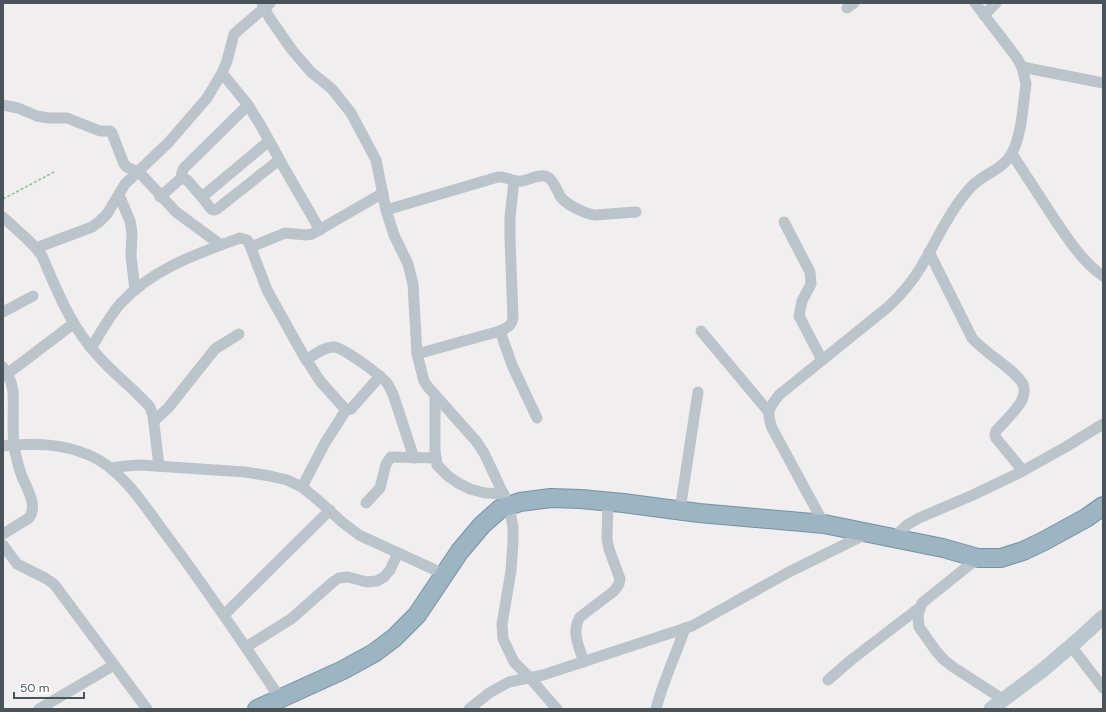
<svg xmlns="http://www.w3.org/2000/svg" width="1106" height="712" font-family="'DM Sans',sans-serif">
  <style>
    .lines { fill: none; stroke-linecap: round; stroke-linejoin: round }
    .trunk-casing { stroke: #7591a5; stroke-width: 20 }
    .path { stroke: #7bc699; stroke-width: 1.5; stroke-dasharray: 3 2; stroke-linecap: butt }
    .minor { stroke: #bbc4ca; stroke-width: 11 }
    .secondary { stroke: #bbc7cf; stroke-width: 15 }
    .trunk { stroke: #9db4c2; stroke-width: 18 }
  </style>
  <rect width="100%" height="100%" fill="#f1eeef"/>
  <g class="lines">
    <defs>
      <path id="trunk" d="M257,709l86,-39 31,-17 20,-15 23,-23 43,-64 22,-26 18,-16 20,-7 31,-4 30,1 42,4 76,10 125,11 119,24 35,10h23l22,-7 21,-10 42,-23 17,-12"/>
    </defs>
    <use href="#trunk" class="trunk-casing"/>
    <path class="path" d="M3,199l53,-28"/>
    <g class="minor">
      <path d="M262,3l7,14 23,33 19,22 21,17 19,24 25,47 10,50 8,25 14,29 5,20 4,70 7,27 4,6 48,54 8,12 25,53 4,21v14l-2,30 -9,53 1,15 11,23 16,16 27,31"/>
      <path d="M847,8l7,-5"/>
      <path d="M984,15l12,-12"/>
      <path d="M1022,67l81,16"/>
      <path d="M3,105l15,3 19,8 12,2h18l33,13h10l2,2 12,31 3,3 13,6 36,39 45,33"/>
      <path d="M248,105l13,21 22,40 37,64"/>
      <path d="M1012,154c15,23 30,46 45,69 14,20 26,39 46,53"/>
      <path d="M181,179l1,-7 2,-4 64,-63 -26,-32"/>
      <path d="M119,195l11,26 2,12 -1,23 4,34"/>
      <path d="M160,197l19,-17 5,-2 3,2 15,17 67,-56"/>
      <path d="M202,197l9,12 3,1 3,-1 62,-49"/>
      <path d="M386,210l112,-33c10,-1 14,6 24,4 8,-1 19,-9 27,-3 5,4 8,12 11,18 5,8 25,18 35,19l41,-3"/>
      <path d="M3,217l24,22 9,9 6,8c16,37 29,71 57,101 16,18 35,32 51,50l3,9 6,50"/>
      <path d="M784,222l26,50 1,12 -9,17 -3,15 23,44"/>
      <path d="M251,247l34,-14 21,2 6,-1 71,-41"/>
      <path d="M36,248l56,-21 8,-6 7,-7 18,-30 44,-42 38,-44 15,-25 5,-12 7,-27 36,-31"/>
      <path d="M929,252l43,86c13,15 43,32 51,46 2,5 1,11 -1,16 -5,10 -18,22 -26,31l-1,4 1,3 27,33"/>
      <path d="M3,312l30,-16"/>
      <path d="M500,331l12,34 25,53"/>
      <path d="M701,331l67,80"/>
      <path d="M91,348c9,-14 18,-31 29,-44 32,-35 76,-50 120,-66l7,2 2,3 18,47 39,70c8,-5 17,-13 28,-13 10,1 46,28 53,36 3,4 4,8 6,11l21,64"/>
      <path d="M417,354l83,-23c8,-4 12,-5 13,-14l-3,-78v-22l4,-36"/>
      <path d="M306,359l14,22 26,29 5,-1 29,-33"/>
      <path d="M3,367l8,15 2,9c1,18 -1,37 1,56 2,9 4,18 7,27 4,12 18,31 8,44l-26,16"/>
      <path d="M7,374l66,-50"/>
      <path d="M435,395v55l2,15 11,11 10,7 12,6 15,4 19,1"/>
      <path d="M154,421l14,-13 47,-59 24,-15"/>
      <path d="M3,446c30,-3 57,-3 86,9 33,14 55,50 75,77 41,54 78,110 116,166"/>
      <path d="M111,468l15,-2 15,-1 104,7 25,4 17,4 15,7 17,14 23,21 17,13 85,39"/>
      <path d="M302,487l23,-44 21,-33"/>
      <path d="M366,503l14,-15 6,-24 5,-7 45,1"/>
      <path d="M680,510l18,-118"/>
      <path d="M824,524l-52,-96c-6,-17 -3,-20 7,-33l109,-88c13,-12 24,-25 33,-40 16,-27 28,-56 50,-80 12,-13 33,-18 41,-34 10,-19 11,-48 14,-69l-4,-17 -5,-9 -42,-55"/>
      <path d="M893,538l14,-13 12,-7 54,-23 46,-22 45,-25 39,-24"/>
      <path d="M3,545l14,19 28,14 9,6 93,125"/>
      <path d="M978,558l-56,45 -4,12 1,12 17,24 8,9 9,7 51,33"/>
      <path d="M224,615l106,-105"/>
      <path d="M1071,646l32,42"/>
      <path d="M246,647l45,-28 42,-37 6,-4 9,-1 19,5 10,-1 7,-4 6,-7 8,-17"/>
      <path d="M584,662c-5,-15 -13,-30 -4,-45l34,-26 5,-7 1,-5 -11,-30 -2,-10 1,-38"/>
      <path d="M828,680l23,-20 68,-52"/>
      <path d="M39,709l75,-44"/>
      <path d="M469,709l20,-16 20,-11 34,-7 149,-49 95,-53 81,-40"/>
      <path d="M656,709c7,-28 20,-54 29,-81"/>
    </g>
    <path class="secondary" d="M991,709l53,-40 34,-29 25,-23"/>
    <use href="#trunk" class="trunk"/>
  </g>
  <rect width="1106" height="712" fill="none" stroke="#48535a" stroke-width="8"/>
  <path d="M14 692v6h70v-6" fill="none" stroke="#48535a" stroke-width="2"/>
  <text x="20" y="692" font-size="12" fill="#48535a" stroke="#ffffff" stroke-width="3" paint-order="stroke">50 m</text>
</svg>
